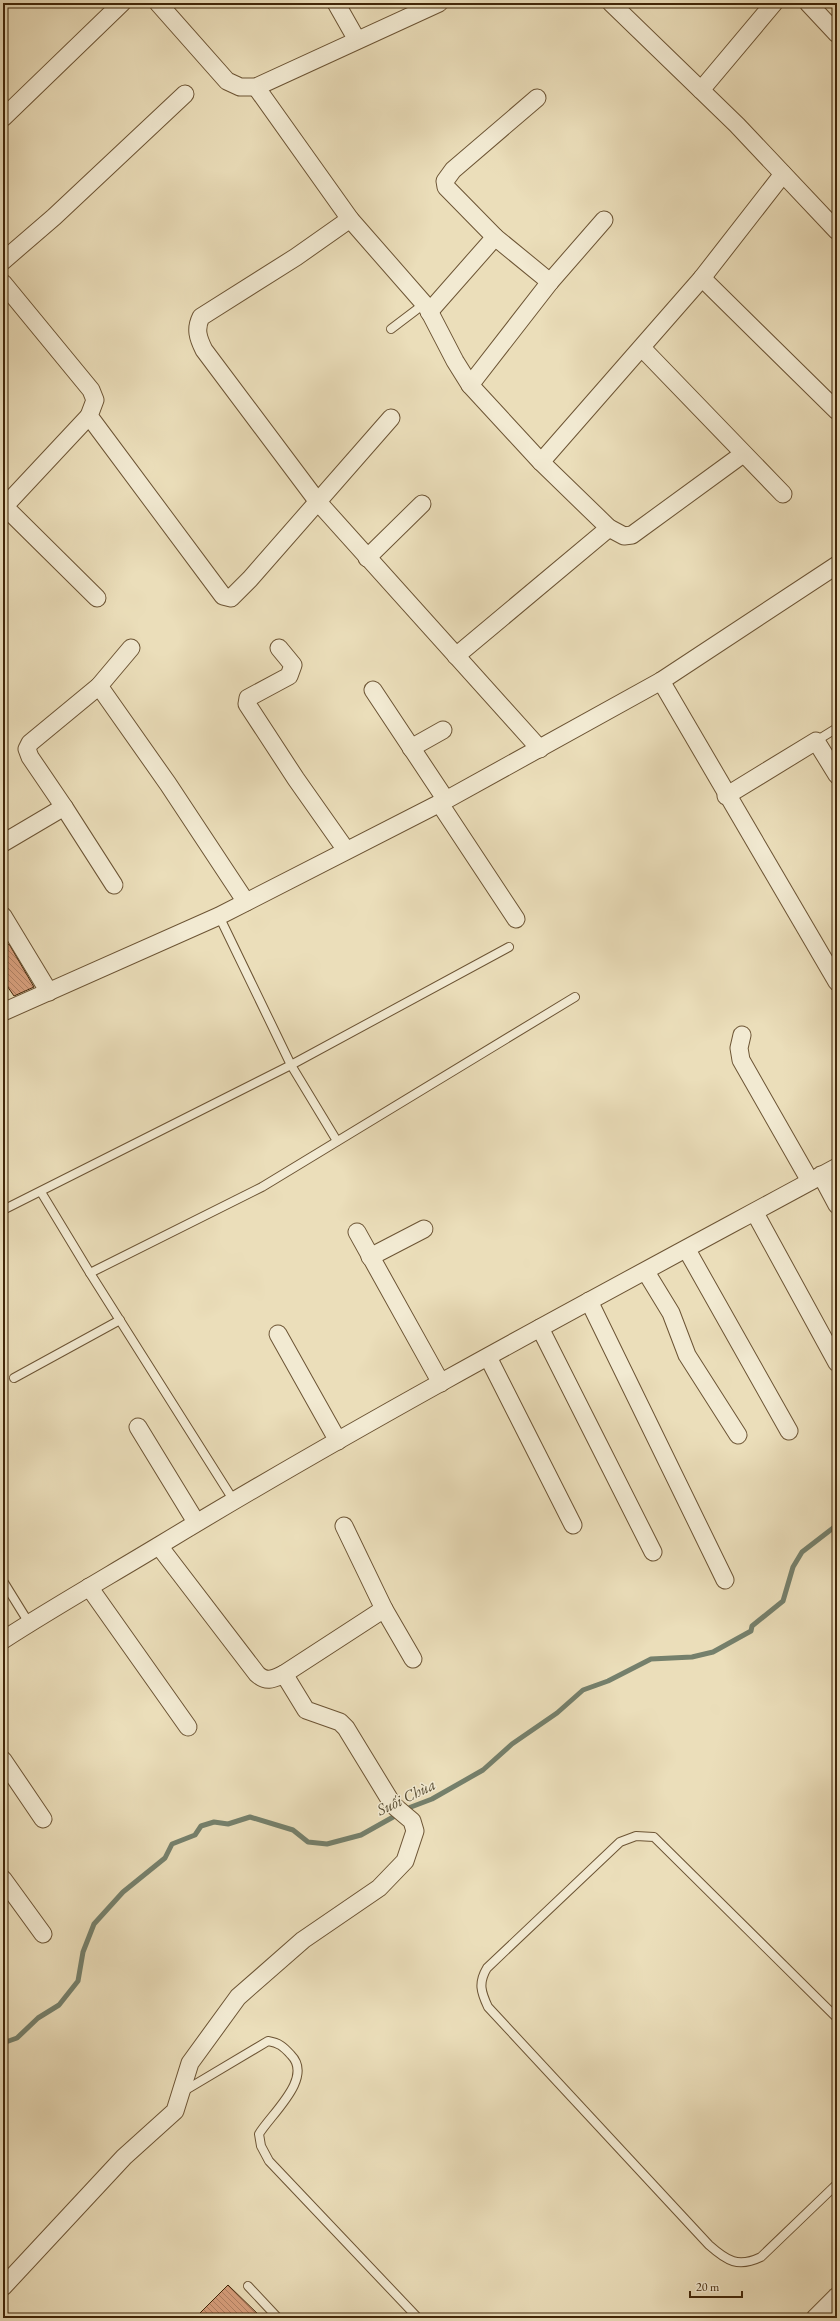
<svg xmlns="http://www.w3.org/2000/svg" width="840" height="2321" font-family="'EB Garamond',serif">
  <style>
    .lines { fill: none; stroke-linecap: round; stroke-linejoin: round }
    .stream { stroke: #75806c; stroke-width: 5 }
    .building { fill: url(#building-back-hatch); stroke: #412608 }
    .lane-casing { stroke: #6c5434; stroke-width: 10 }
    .street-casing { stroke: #6c5434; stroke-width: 19 }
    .lane { stroke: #f2ead2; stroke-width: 8 }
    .street { stroke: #f2ead2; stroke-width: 17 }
    .labels { text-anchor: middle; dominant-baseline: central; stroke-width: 3; stroke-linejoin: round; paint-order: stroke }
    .water-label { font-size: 16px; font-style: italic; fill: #574c32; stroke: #f2ead2 }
  </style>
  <defs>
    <pattern id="building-back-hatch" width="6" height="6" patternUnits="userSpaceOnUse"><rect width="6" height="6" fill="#d8a07e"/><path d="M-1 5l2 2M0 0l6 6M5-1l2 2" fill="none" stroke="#b18265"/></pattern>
  </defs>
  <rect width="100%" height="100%" fill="#ebdeba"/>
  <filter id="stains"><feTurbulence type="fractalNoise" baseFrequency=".005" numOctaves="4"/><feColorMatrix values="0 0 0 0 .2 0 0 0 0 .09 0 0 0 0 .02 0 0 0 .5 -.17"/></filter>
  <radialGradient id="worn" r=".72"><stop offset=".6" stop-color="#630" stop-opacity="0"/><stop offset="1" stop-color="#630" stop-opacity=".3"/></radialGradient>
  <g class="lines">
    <path class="stream" d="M3,2043l14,-5 21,-20 21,-13 19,-24 5,-29 11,-28 29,-32 42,-34 7,-14 23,-9 6,-9 13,-4 14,2 22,-7 43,13 15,12 19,2 34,-9 50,-28 21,-8 51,-29 29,-26 45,-31 26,-23 25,-9 43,-22 41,-2 21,-5 38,-21 1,-5 31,-25 10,-34 9,-15 35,-27"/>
  </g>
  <g class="building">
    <path d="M9,944l25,43 -20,9 -11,-16v-32z"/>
    <path d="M228,2285l34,33h-67z"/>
  </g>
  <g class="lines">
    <defs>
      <g id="lane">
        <path d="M391,329l33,-25"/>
        <path d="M816,741l21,-13"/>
        <path d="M219,916l72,149 46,76"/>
        <path d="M41,1192l49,81 144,228"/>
        <path d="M3,1210l288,-145 218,-118"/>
        <path d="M90,1273l172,-86 313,-190"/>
        <path d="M14,1378l106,-58"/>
        <path d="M3,1581l26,42"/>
        <path d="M837,2018l-183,-181 -18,-1 -16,6 -133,126c-9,15 -6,24 1,39l221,238c18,16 29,23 52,12l76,-73"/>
        <path d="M184,2091l84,-50c11,2 15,5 23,14 23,23 -20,59 -32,79l2,12 8,15 149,157"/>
        <path d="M248,2286l30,32"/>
      </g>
      <g id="street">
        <path d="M158,3l69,78 13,6h16l183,-84"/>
        <path d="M336,3l21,37"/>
        <path d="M611,3l126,122 100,106"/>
        <path d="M808,3l29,31"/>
        <path d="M256,87l94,132 77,88 28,54 15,24 71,77 68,66 15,8 8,-1 111,-81"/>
        <path d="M701,90l73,-87"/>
        <path d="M3,118l119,-115"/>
        <path d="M350,219l-54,38 -95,60c-6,12 -3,21 3,33l114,152 222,247"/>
        <path d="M495,237l-49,-50 -1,-6 8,-11 84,-72"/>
        <path d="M3,261l51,-44 131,-123"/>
        <path d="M702,278l135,133"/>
        <path d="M3,283l88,107 4,10 -6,16 134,180 8,2 19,-19 141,-161"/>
        <path d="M429,312l66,-75 55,45"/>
        <path d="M642,348l141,146"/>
        <path d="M470,385l80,-103 54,-62"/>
        <path d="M541,462l161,-184 81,-104"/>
        <path d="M4,506l93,92"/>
        <path d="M3,508l86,-92"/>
        <path d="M367,558l55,-54"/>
        <path d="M279,648l14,17 -4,11 -41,22 -1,6 49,75 50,71"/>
        <path d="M456,656l153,-128"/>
        <path d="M661,681l176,301"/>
        <path d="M99,686l69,98 78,118"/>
        <path d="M373,690l73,110"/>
        <path d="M411,748l32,-18"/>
        <path d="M726,796l90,-55 21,34"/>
        <path d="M440,804l76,115"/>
        <path d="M64,807l50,78"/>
        <path d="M3,843l61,-36 -34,-50 -3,-8 3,-6 69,-57 32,-38"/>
        <path d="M3,916l46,76"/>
        <path d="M3,1012l216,-96 227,-116 215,-119 176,-116"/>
        <path d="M742,1035l-3,13 2,12 69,121"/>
        <path d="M821,1175l16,30"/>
        <path d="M755,1213l82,150"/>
        <path d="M357,1232l84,151"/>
        <path d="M687,1250l102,181"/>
        <path d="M370,1257l54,-28"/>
        <path d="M646,1272l25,41 16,42 51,80"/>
        <path d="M589,1301l136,279"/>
        <path d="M540,1328l113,224"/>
        <path d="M278,1334l60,107"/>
        <path d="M488,1357l85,168"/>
        <path d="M138,1427l58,95"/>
        <path d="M89,1587l99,140"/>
        <path d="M384,1609l29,50"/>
        <path d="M3,1640c51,-33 104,-63 157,-95 221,-134 450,-255 677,-378"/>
        <path d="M284,1674l100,-65 -40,-83"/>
        <path d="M3,1760l40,59"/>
        <path d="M3,1879l40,55"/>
        <path d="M3,2287l121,-130 51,-46 15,-48 48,-66 65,-57 76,-52 26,-27 10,-30 -3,-10 -19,-16 -47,-77 -6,-6 -34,-12 -22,-36c-11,5 -17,9 -27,0l-98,-128"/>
        <path d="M815,2318l22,-22"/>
      </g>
    </defs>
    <use href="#lane" class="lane-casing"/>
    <use href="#street" class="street-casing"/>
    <use href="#lane" class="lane"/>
    <use href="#street" class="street"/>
  </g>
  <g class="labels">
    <g class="water-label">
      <text transform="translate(406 1797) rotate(-26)">Suối Chùa</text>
    </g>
  </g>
  <rect width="840" height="2321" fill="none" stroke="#ebdeba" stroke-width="16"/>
  <rect x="4" y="4" width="832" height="2313" fill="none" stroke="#412608" stroke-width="2"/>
  <rect x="8" y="8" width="824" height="2305" fill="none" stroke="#412608"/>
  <path d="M690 2291v6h52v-6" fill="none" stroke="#412608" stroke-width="2"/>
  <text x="696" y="2291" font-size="12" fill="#412608" stroke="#f2ead2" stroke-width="3" paint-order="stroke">20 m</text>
  <rect width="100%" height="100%" filter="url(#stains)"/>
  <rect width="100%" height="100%" fill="url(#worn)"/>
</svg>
